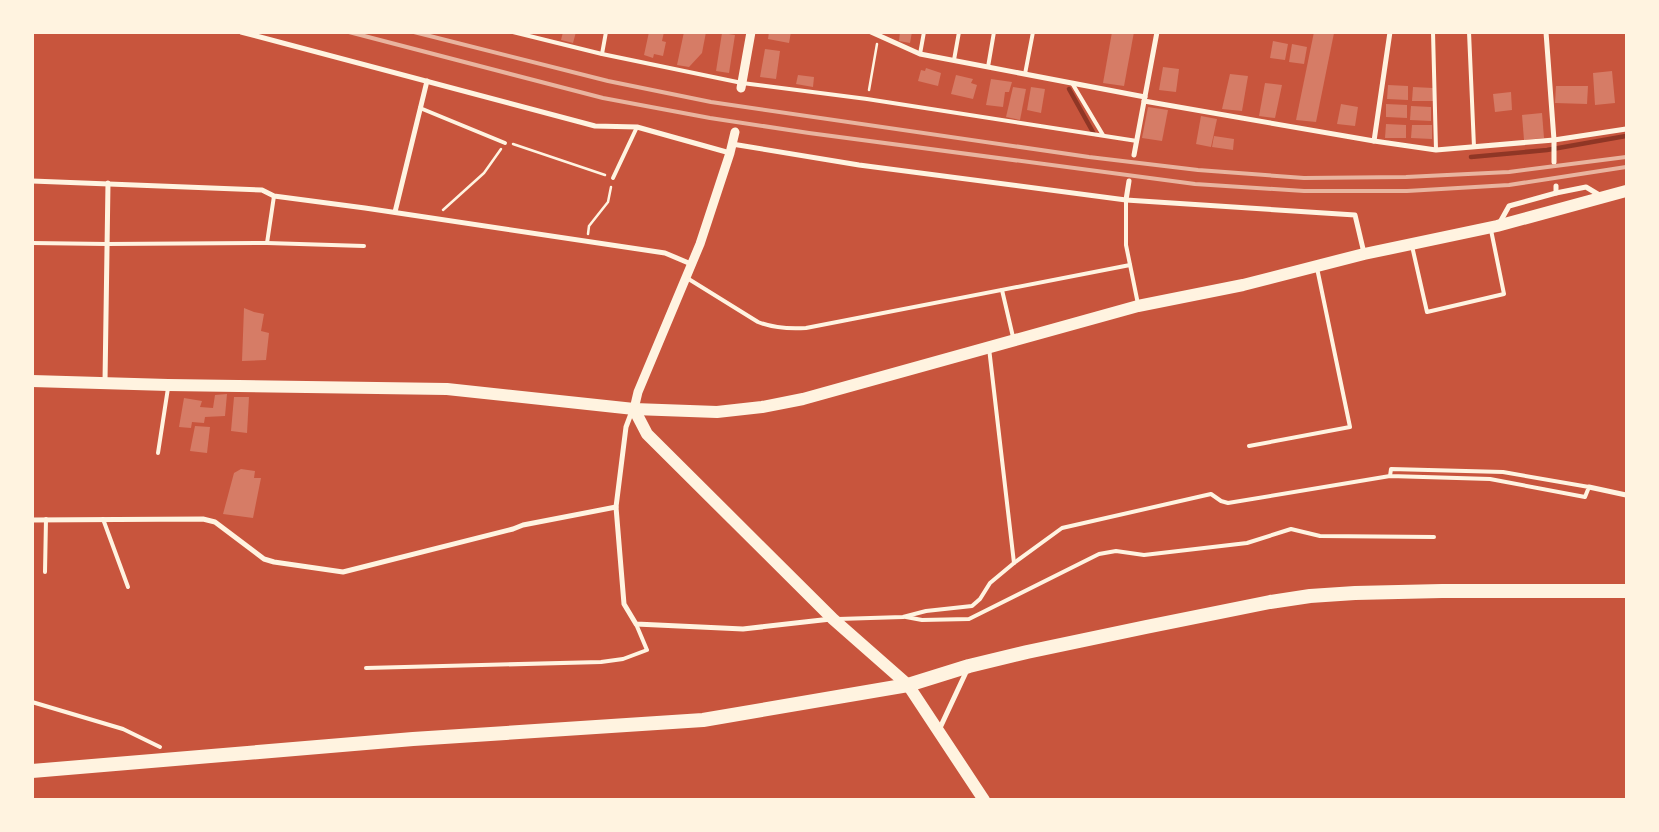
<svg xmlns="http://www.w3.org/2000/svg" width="1659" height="832" font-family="Montserrat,sans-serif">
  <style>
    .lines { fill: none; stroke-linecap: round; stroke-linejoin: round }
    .stream { stroke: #8f3625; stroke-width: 4.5 }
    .building { fill: #d67c66 }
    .path { stroke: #fff3e0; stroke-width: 2.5 }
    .service { stroke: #fff3e0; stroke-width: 4 }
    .minor { stroke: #fff3e0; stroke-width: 5 }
    .tertiary { stroke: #fff3e0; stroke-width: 9 }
    .primary { stroke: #fff3e0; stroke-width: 12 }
    .trunk { stroke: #fff3e0; stroke-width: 14 }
    .rail { stroke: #e9b49f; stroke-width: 4 }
  </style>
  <rect width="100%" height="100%" fill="#c8553d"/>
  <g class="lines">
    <g class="stream">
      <path d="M1069,89l25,45"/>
      <path d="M1471,157l76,-7 79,-14"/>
    </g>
  </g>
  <g class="building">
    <path d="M563,32h13l-3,11 -12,-3z"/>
    <path d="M649,32h15l-2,9 4,1 -3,14 -9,-2 -1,4 -9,-3z"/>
    <path d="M684,32h22l-4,21 -13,14 -12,-2z"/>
    <path d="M769,32h22l-2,11 -21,-4z"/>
    <path d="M900,32h12l-2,11 -11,-2z"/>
    <path d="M1112,32h22l-10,54 -21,-3z"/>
    <path d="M1314,32l20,1 -18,89 -20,-2z"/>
    <path d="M722,33l13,2 -6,38 -13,-2z"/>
    <path d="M1273,41l15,3 -3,16 -15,-2z"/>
    <path d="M1292,44l15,3 -3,17 -15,-2z"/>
    <path d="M765,49l15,2 -4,28 -16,-2z"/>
    <path d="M1163,67l16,2 -3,23 -17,-2z"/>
    <path d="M926,68l15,5 -3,13 -20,-5 3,-11 4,1z"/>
    <path d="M1612,71l3,32 -20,2 -2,-32z"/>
    <path d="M1230,74l18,2 -6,35 -20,-2z"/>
    <path d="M798,75l16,2 -1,10 -17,-3z"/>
    <path d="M956,75l17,4 -2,4 6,2 -4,14 -22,-5z"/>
    <path d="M991,79l21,3 -3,10h-4l-2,15 -17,-2z"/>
    <path d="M1265,83l17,2 -7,33 -16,-2z"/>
    <path d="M1388,85l20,1v14l-21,-1z"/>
    <path d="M1556,86h32l-1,18 -32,-1z"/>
    <path d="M1013,87l13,2 -6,31 -14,-3z"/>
    <path d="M1031,87l14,2 -4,24 -14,-3z"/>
    <path d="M1413,87l20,1v13h-21z"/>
    <path d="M1511,92l1,18 -17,2 -2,-18z"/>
    <path d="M1341,104l17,3 -3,19 -18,-2z"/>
    <path d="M1386,104l21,1v13l-21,-1z"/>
    <path d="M1411,106l20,1v14l-21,-1z"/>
    <path d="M1148,107l20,3 -6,31 -20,-3z"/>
    <path d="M1542,113l2,25 -20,2 -2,-25z"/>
    <path d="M1201,116l16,3 -6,28 -15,-3z"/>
    <path d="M1386,124l20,1v13h-21z"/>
    <path d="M1412,125h20v14l-21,-1z"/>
    <path d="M1214,136l20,3 -1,11 -21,-3z"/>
    <path d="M244,308l10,4 10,2 -3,17 8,2 -3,27 -24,1z"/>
    <path d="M227,394l-2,22 -20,1 -1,6 -12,-1 -1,6 -12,-1 5,-29 18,3 -2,6 13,1 2,-13z"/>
    <path d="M234,397h15l-2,36 -16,-2z"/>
    <path d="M195,426l15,1 -3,26 -17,-2z"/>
    <path d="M241,469l14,2 -1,7h7l-8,40 -30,-4 11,-41z"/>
  </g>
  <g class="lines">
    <g class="path">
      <path d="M869,90l8,-46"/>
      <path d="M513,144l92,31"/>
      <path d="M443,210l41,-37 17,-24"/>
      <path d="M588,234l1,-8 19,-24 3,-15"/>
    </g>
    <g class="service">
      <path d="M513,32l89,22 140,29 125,16 270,42"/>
      <path d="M1433,32l3,118"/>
      <path d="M1469,32l5,115"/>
      <path d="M602,54l4,-22"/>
      <path d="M920,54l4,-22"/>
      <path d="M954,60l5,-28"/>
      <path d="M988,67l6,-35"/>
      <path d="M1025,74l8,-42"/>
      <path d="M1072,83l31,52"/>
      <path d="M420,108l85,35"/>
      <path d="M613,178l24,-51"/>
      <path d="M1126,200v45l12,59"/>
      <path d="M32,243l75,1 160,-1 7,-47"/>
      <path d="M267,243l97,3"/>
      <path d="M1412,246l15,66 77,-18 -13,-64"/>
      <path d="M687,278l71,44c15,6 32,7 48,6l324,-63"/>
      <path d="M1002,290l11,47"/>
      <path d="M989,348l25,215"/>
      <path d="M1249,446l101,-19 -33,-159"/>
      <path d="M158,453l10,-65"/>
      <path d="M103,519l25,68"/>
      <path d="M45,572l1,-53"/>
      <path d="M906,617l16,3 47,-1 130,-65 17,-3 28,4 103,-12 44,-14 29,7 114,1"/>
      <path d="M838,619l65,-2 23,-6 46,-5 8,-7 10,-16 24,-20 48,-35 149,-34 10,7 7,2 162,-27 100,3 95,18 4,-10 -86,-15 -112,-3 -1,7"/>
      <path d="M366,668l235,-6 22,-3 24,-9 -11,-26"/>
      <path d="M32,702l91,27 37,18"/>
    </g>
    <g class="minor">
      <path d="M241,32l354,94 42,1 93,26"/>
      <path d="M871,32l49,22 225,43"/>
      <path d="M1546,32l8,108v22"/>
      <path d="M1144,101l230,40 62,9 118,-10 72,-11"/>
      <path d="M1374,141l16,-109"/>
      <path d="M732,144l127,21 267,35 229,15 9,38"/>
      <path d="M1134,155l23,-123"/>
      <path d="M32,181l230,9 12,6 91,12 300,45 26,11"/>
      <path d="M1556,186v7"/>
      <path d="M1126,200l3,-19"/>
      <path d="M395,212l32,-131"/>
      <path d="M1499,224l10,-18 47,-13 30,-6 15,9"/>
      <path d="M105,382l3,-199"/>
      <path d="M632,411l-6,16 -10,80 8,97 12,20 107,5 88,-10"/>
      <path d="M1589,487l37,8"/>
      <path d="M32,520l171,-1 12,3 49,37 10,3 69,10 170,-43 10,-4 93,-18"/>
      <path d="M939,730l29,-62"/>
    </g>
    <g class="tertiary">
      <path d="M741,88l10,-56"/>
      <path d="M634,409l4,-17 62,-148 30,-91 5,-21"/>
    </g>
    <g class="primary">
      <path d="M32,381l136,4 279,4 187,20 83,3 45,-5 41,-8 335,-93 105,-21 121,-31 133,-28 129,-35"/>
      <path d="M634,409l13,25 186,185 75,66 76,115"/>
    </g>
    <path class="trunk" d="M32,771l381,-32 290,-19 205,-35 61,-19 58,-14 119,-25 124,-25 40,-6 45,-3 87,-2h184"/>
    <g class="rail">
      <path d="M349,32l254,66 107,20 99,15 386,51 109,7h103l102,-6 117,-18"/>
      <path d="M414,32l194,49 103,21 378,55 109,13 106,8 102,-1 103,-5 117,-15"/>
    </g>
  </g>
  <rect width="1659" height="832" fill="none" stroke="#fff3e0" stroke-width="68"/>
</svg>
